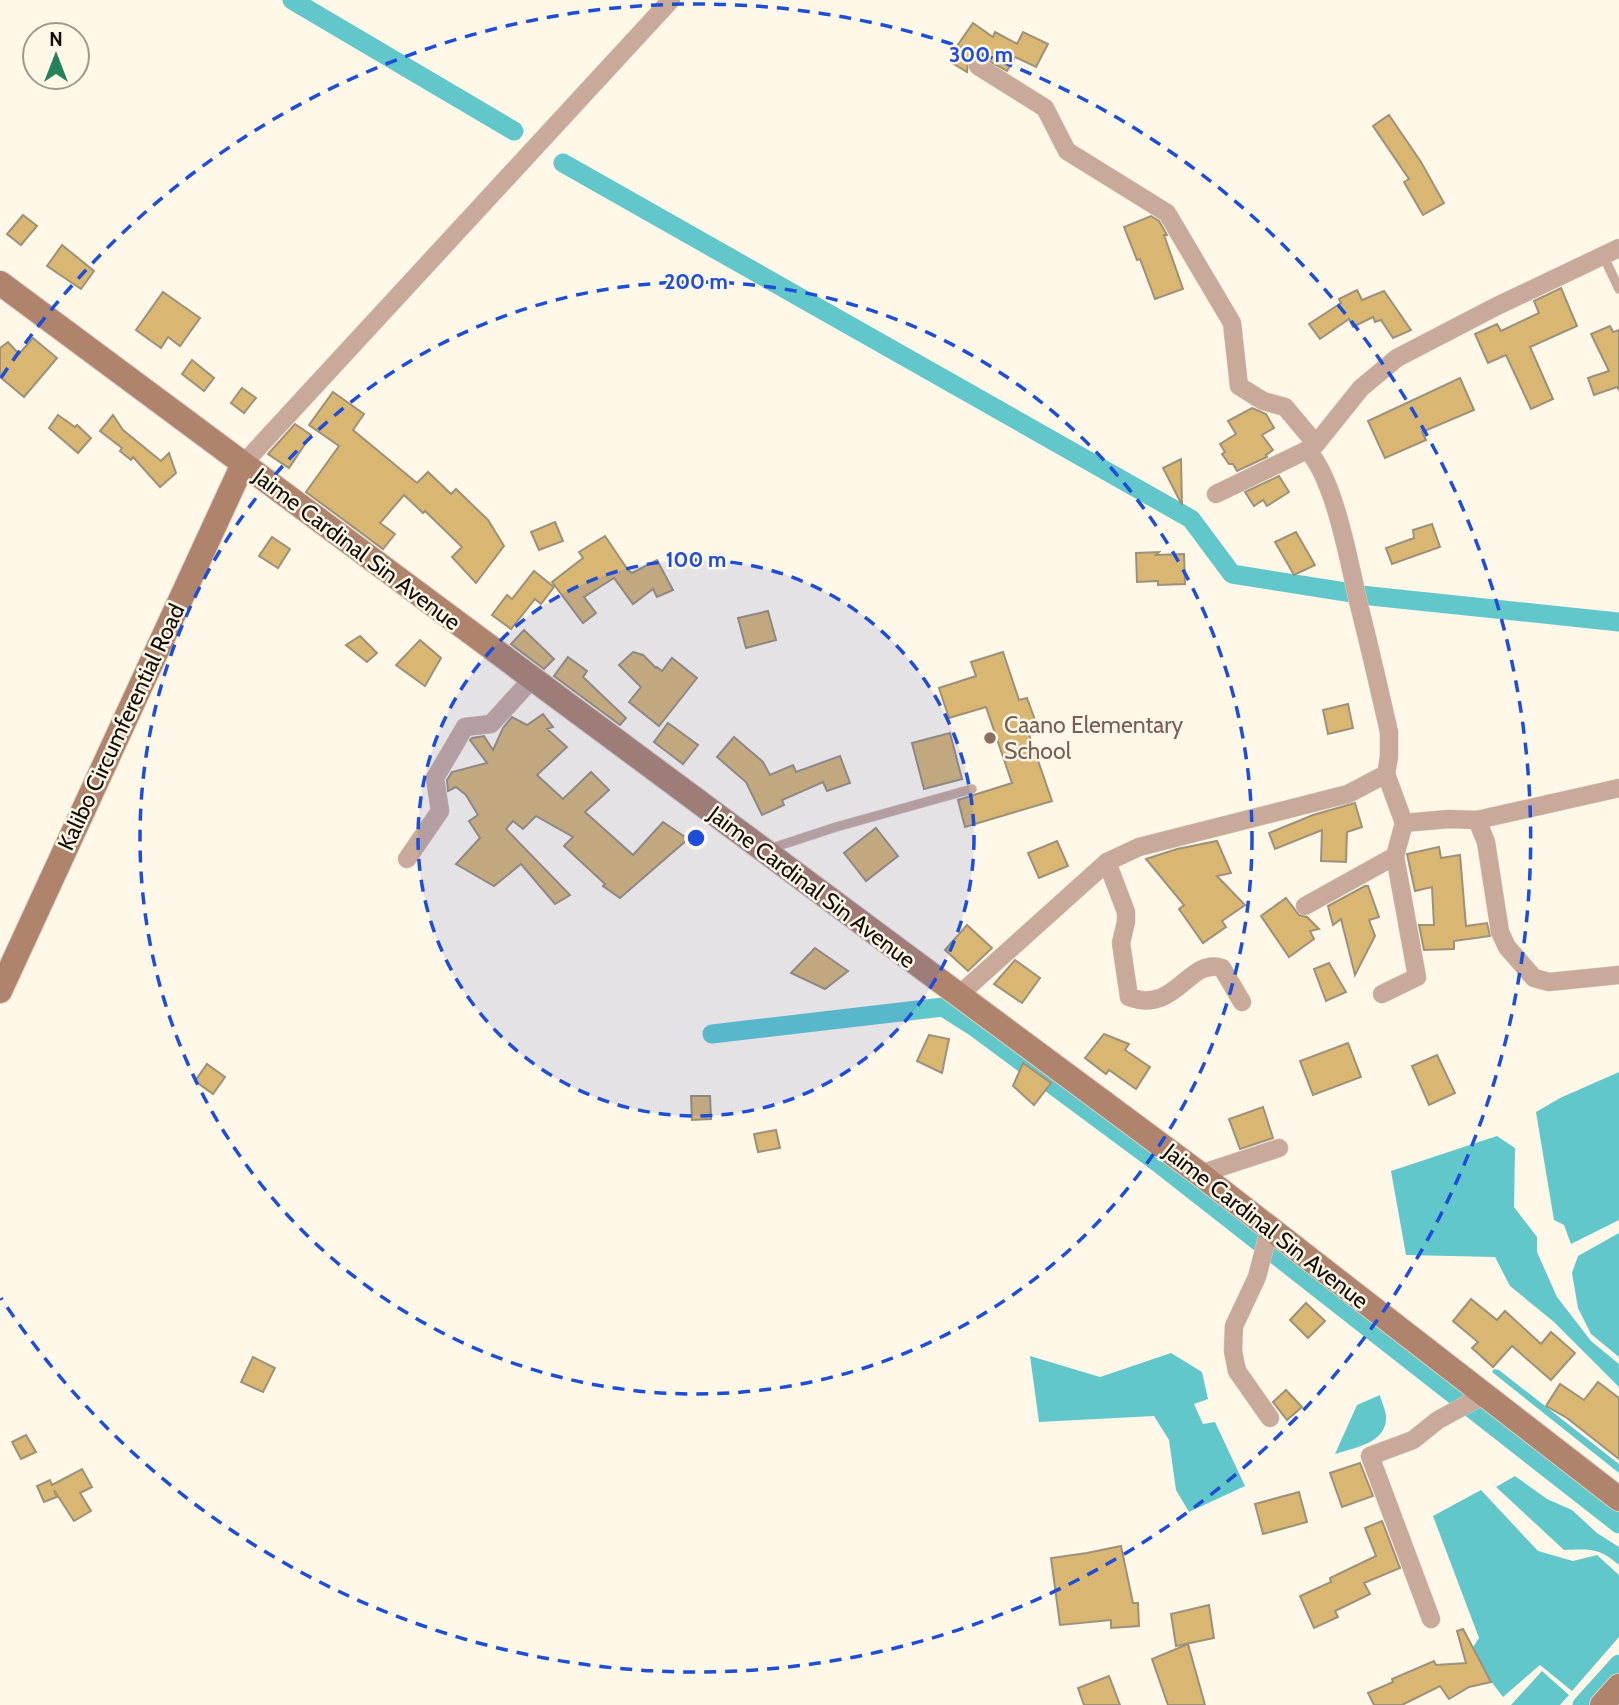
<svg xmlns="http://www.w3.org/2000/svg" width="1619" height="1705" font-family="Cabin,sans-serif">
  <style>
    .water { fill: #61c7cb }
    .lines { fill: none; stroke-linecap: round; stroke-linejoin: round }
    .canal { stroke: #61c7cb; stroke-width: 19 }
    .building { fill: #d9b672; stroke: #9d917a; stroke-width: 2 }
    .lane-casing { stroke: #d9d2c4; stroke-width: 10 }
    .street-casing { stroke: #d9d2c4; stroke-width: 19 }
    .secondary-casing { stroke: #d9d2c4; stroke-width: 26 }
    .lane { stroke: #c9aa9a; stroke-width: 9 }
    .street { stroke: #c9aa9a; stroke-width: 18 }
    .secondary { stroke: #b0836c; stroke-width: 24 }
    .ring { fill: none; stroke: #1d4ed8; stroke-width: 3.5; stroke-dasharray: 12 9 }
    .education-dot { fill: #8d6e63; stroke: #fff7e8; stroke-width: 2.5 }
    .labels { text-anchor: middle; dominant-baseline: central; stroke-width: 5; stroke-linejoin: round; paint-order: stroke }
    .street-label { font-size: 23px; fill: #120d06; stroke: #fff7e8 }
    .education-label { font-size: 23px; fill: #785e54; stroke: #fff7e8; text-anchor: start }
    .centre { fill: #1d4ed8; stroke: #fff7e8; stroke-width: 3.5 }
    .ring-label { font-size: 21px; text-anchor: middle; font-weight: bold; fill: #1d4ed8; stroke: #fff7e8; stroke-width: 5; stroke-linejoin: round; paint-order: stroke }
  </style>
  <rect width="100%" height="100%" fill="#fff7e8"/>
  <g class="water">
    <path d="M1619,1072v148l-48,24 -7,-19 -10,-5 -18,-108 24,-14z"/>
    <path d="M1497,1136l18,12 -1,59 23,30v15l20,45 34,44 28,23v23l-65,-65 -44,-36 -15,-29 -89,-2 -15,-84z"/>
    <path d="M1619,1233v124l-28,-23 -13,-26 -6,-35 6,-17z"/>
    <path d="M1171,1353l31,19 6,27 -14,5 9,20 12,-2 30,64 -56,26 -13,-22 -7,-50 -15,-24 -115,6 -9,-66 70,21z"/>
    <path d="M1494,1369l5,1 120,94v9l-127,-101z"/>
    <path d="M1380,1395c1,6 6,15 6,22 1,26 -32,31 -51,37l22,-49z"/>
    <path d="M1515,1476l32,23 25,11 25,23 22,14v18c-20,-17 -28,-16 -55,-15l-68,-63z"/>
    <path d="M1481,1490l57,61 35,10 24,-6 22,20v62l-47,54 -32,-26 -37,32 -34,-44 10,-15 -46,-122z"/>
    <path d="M1542,1671l27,24 -9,10h-49z"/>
  </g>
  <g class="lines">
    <g class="canal">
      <path d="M292,0l222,131"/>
      <path d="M563,163l628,356 41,55 120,19"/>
      <path d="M1361,595l258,27"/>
      <path d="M712,1034l231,-27 33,21 181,134 462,362"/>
      <path d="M1582,1705l37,-41"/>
    </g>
  </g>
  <g class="building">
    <path d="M973,23l20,14 2,-5 22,12 6,-12 25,12 -12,23 -21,-10 -8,14 -29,-16 -10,6 -1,11 -15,-9 9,-15 -4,-2z"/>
    <path d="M1389,115l32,47 23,41 -21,12 -19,-33 5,-3 -36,-53z"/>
    <path d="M23,215l14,11 -16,19 -14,-11z"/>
    <path d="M1151,216l8,5 8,14h-3l19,54 -28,10 -15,-40 -3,1 -13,-33z"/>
    <path d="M62,245l32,26 -13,18 -34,-23z"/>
    <path d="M1561,288l16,38 -47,21 23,52 -22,10 -25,-54 -18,8 -13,-29 22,-10 4,7 38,-18 -5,-12z"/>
    <path d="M1357,290l5,10 22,-9 27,39 -18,8 -12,-18 -6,2 -2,-5 -20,10 -4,-8 -29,20 -11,-15 32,-21 -2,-4z"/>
    <path d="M163,292l37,26 -20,28 -12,-9 -7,11 -25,-18z"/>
    <path d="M1610,326l3,6 6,-2v60l-2,-3 -23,8 -6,-17 21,-7 -18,-37z"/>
    <path d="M33,338l24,20 -33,39 -24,-20v-29l8,-6 11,12z"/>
    <path d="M192,360l22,18 -10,13 -22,-17z"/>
    <path d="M1460,378l14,32 -52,22 4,8 -41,18 -17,-37z"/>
    <path d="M242,388l14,10 -12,15 -13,-10z"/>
    <path d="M333,392l31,22 -11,16 64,53 11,-11 23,22 5,-5 32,31 16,26 -28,37 -24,-26 10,-10 -37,-36 -2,2 -19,-18 -24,28 15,11 -12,15 -77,-57 33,-46 -30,-21z"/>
    <path d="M1252,408l14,6 8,14 -12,7 11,15 -7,5 1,2 -30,14 -4,-7h-4l-7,-10 3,-2 -5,-8 16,-10 -8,-13z"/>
    <path d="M58,415l17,12 2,-2 14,13 -13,15 -29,-25z"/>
    <path d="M113,415l10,15 38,31 8,-8 7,20 -16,14 -27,-30 -2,3 -11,-9 2,-3 -22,-17z"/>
    <path d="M295,424l16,11 -22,33 -21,-14z"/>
    <path d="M1181,459l1,46 -19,-37z"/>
    <path d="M1279,476l10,16 -22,14 -4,-6 -9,6 -9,-14z"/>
    <path d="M555,522l8,19 -24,9 -8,-18z"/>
    <path d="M1432,524l8,23 -48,17 -6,-16 28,-10 -1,-8z"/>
    <path d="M1296,532l19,33 -21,10 -19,-33z"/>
    <path d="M605,536l23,34 4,3 25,-13 16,30 -16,7 -4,-8 -20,15 -19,-26 -30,19 12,16 -13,10 -31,-41 31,-24 -4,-6z"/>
    <path d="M272,537l18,12 -12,19 -19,-12z"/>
    <path d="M1159,552l-3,3 28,-1 1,30 -27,1v-4l-21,1 -1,-29z"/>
    <path d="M534,571l20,16 -13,17 -6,-5 -24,30 -19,-14 15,-20 5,4z"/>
    <path d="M768,611l8,29 -30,8 -8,-30z"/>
    <path d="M524,630l30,29 -10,10 -33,-25z"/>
    <path d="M360,636l17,17 -10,9 -21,-17z"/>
    <path d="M420,640l21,18 -16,28 -29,-21z"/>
    <path d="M633,652l10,3 13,13 1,-1 5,4 10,-13 25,20 -38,48 -30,-24 12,-15 -22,-22z"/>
    <path d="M1003,652l16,48 8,-2 8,22 -10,3 27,78 -87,26 -7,-27 54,-17 -26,-76 -37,11 -10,-30 37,-12 -5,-14z"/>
    <path d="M568,657l19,14 -4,6 43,41 -6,7 -66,-49z"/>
    <path d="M1348,704l5,24 -25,6 -5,-24z"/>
    <path d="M543,714l10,13 -6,2 20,18 -30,28 26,24 28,-27 18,18 -24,22 48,43 30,-33 25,17 -68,59 -17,-12 2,-2 -41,-38 9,-9 -37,-21 -13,13 -10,-8 -7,8 64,66 -15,9 -34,-40 -27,22 -38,-22 24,-26 -11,-17 9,-6 -12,-20 -10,-8 -8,4 -1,-11 5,-8 35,-9 -17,-23 2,-2 12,-2 9,14 10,-22 9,-11 15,8z"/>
    <path d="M668,723l30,22 -15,19 -29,-22z"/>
    <path d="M950,733l12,46 -38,10 -12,-46z"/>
    <path d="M734,737l29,25 7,13 23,-10 3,7 44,-16 10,27 -23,8 -4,-9 -41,18 2,5 -22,10 -16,-33 -29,-25z"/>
    <path d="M1355,803l7,24 -15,5 -1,30 -25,-1 1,-31 -47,19 -6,-16 44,-18z"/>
    <path d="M876,828l22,28 -32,25 -22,-28z"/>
    <path d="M1057,841l11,25 -29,12 -11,-25z"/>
    <path d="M1217,841l14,32 -14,3 28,29 -23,16 4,6 -23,16 -24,-34 5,-4 -38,-46 31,-10z"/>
    <path d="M1439,847l2,11 19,-3 6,71 21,-3 3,13 -36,5v8l-30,1 -5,-25h15l-2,-38 -17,4 -8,-37z"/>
    <path d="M1365,886h3l11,31 -10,3 6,16 -20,39 -14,-56 -8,6 -5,-19z"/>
    <path d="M1286,898l13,17 8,2 12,12 -9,2 4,8 -25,18 -28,-41z"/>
    <path d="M967,925l25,23 -24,23 -23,-21z"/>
    <path d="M815,948l33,23 -23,18 -34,-16z"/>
    <path d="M1015,960l25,18 -18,25 -28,-19z"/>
    <path d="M1329,963l17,29 -20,9 -12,-32z"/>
    <path d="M1104,1034l25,10 -4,6 25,17 -14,22 -27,-19 -3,4 -21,-16z"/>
    <path d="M929,1035l20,4 -7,34 -25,-12z"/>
    <path d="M1348,1043l13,34 -48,18 -13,-34z"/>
    <path d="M1437,1055l18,38 -26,12 -17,-39z"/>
    <path d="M1023,1063l28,20 -17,22 -21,-19z"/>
    <path d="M207,1064l18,13 -12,17 -18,-13z"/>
    <path d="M691,1096h19l1,23 -19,1z"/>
    <path d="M1263,1107l10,31 -33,11 -11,-30z"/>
    <path d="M776,1130l4,18 -22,4 -4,-18z"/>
    <path d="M1471,1299l26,21 8,-9 36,33 10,-12 24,21 -24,27 -39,-34 -19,21 -21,-19 6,-6 -25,-21z"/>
    <path d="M1306,1303l19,18 -17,17 -18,-18z"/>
    <path d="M253,1357l22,11 -12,24 -22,-10z"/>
    <path d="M1598,1382l21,16v61l-52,-41 -21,-12 14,-22 24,16z"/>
    <path d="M1286,1390l16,17 -15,13 -14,-18z"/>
    <path d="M26,1435l10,17 -15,7 -9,-17z"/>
    <path d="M1360,1463l13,33 -31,11 -12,-34z"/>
    <path d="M82,1469l10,18 -12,6 11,18 -17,10 -20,-31 3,7 -13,5 -7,-16 13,-6 2,5z"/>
    <path d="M1299,1492l8,30 -44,12 -8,-30z"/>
    <path d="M1382,1521l18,47 -36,15 6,11 -35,17 3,6 -24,11 -14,-32 31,-14 -1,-4 46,-22 -11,-28z"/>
    <path d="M1121,1546l12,57h5l1,23 -28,2v-8l-51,5 -9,-67 36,-5z"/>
    <path d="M1209,1605l5,33 -38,8 -5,-32z"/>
    <path d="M1463,1629l28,53 -22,5 -20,12 -9,-13 -38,19h-28l-6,-12 25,-11 -1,-3 42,-18 2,4 30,-2 -9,-32z"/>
    <path d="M1188,1644l17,61h-37l-16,-46z"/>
    <path d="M1109,1676l11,29h-36l-6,-17z"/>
  </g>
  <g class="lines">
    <defs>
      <g id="lane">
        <path d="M1603,255l16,34"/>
        <path d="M769,849l67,-22 136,-38"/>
      </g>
      <g id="street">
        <path d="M978,66l67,42 22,43 100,62 65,110 7,63 24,15 22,6 31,37"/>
        <path d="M243,464l428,-464"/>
        <path d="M1216,494l91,-44"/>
        <path d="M1386,774l18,49 45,-4 28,1 9,22 14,90 7,15 27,31 15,4 70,-7"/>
        <path d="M1477,820l142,-32"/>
        <path d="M407,859l33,-48 -5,-33 30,-51 26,-3 41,-45"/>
        <path d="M1107,862l19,50v10l-5,21 8,54c47,18 59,-40 93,-29l20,34"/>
        <path d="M1305,906l90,-50 9,-33"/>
        <path d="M1382,994l35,-17 -22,-121"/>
        <path d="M959,995l148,-133 32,-15 209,-53 38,-20 3,-17v-25c-10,-44 -20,-88 -31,-131 -9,-40 -24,-124 -51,-151l9,-6 45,-56 36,-30 100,-52 122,-58"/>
        <path d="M1200,1174l79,-26"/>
        <path d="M1270,1418l-33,-47 -4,-20 1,-25 23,-49 13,-50"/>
        <path d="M1431,1619l-61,-163 43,-16 25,-20 46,-25"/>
      </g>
      <g id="secondary">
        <path d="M0,283l1200,891 419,325"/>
        <path d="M0,991l243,-527"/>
        <path d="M1602,1705l17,-19"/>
      </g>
    </defs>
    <use href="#lane" class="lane-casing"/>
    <use href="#street" class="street-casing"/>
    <use href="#secondary" class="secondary-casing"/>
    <use href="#lane" class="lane"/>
    <use href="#street" class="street"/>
    <use href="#secondary" class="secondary"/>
  </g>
  <circle cx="696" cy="838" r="278" fill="#1d4ed8" fill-opacity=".12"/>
  <g class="ring">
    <circle cx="696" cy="838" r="278"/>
    <circle cx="696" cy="838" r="556"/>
    <path d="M1 378A834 834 0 1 1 1 1298"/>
  </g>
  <circle class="education-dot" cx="990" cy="738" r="7"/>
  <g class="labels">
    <g class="street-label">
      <text transform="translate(357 549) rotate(37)">Jaime Cardinal Sin Avenue</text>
      <text transform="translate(121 727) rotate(-65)">Kalibo Circumferential Road</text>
      <text transform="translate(812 887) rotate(37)">Jaime Cardinal Sin Avenue</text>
      <text transform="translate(1266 1226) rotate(38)">Jaime Cardinal Sin Avenue</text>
    </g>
    <g class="education-label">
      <text x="1004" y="725">Caano Elementary<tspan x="1004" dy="26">School</tspan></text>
    </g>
  </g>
  <circle cx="696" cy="838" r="10" class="centre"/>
  <g class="ring-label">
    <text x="981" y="62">300 m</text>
    <text x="696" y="289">200 m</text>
    <text x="696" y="567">100 m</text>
  </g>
  <g transform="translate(56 56)"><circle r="33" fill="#fff7e8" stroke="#a0998e" stroke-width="2"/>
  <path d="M0-5L12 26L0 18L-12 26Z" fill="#258259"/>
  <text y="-10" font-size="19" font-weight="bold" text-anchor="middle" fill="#120d06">N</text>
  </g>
</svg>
